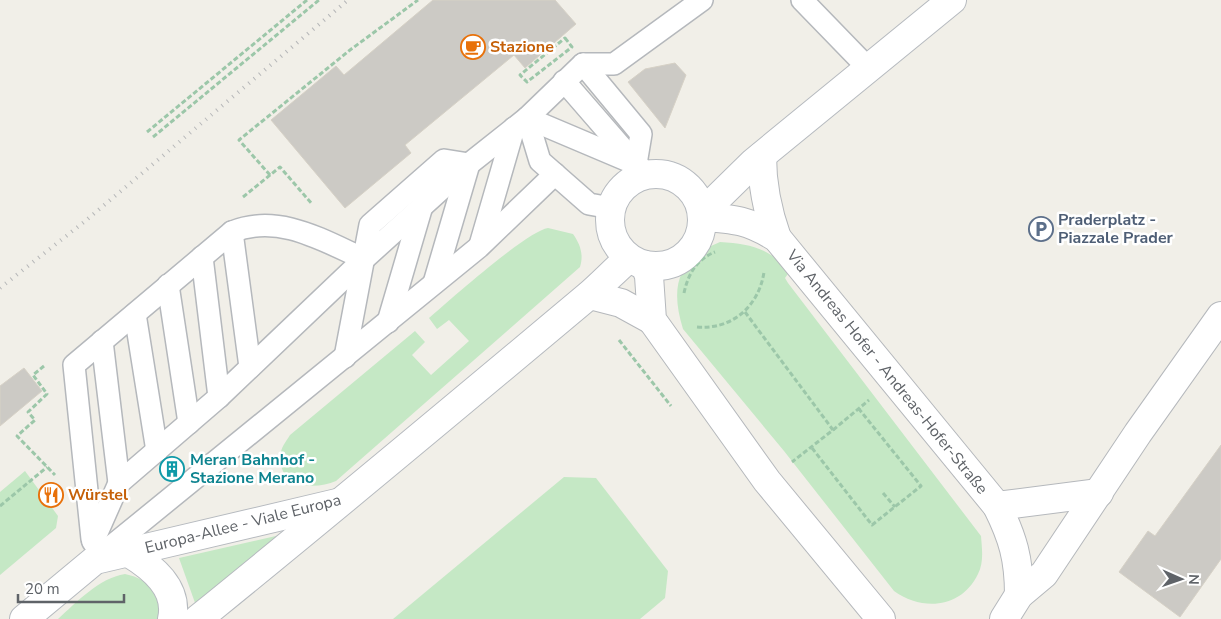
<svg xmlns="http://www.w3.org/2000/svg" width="1221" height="619" font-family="'Nunito Sans',sans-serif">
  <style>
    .green { fill: #c5e8c5 }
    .building { fill: #cccac5; stroke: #d6d1c6 }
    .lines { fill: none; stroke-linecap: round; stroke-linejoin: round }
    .lane-casing { stroke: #b5b8bc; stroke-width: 24 }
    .street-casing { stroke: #b5b8bc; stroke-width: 30 }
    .secondary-casing { stroke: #b6babf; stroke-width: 30 }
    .path { stroke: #9cc7a9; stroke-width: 3; stroke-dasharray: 5 2.5; stroke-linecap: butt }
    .lane { stroke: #fff; stroke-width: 21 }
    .street { stroke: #fff; stroke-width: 28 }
    .secondary { stroke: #fff; stroke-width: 28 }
    .rail { stroke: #b6b7b8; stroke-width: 4; stroke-dasharray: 1 6; stroke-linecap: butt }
    .labels { text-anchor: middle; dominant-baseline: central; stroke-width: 5; stroke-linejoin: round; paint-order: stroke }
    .food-label { font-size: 16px; font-weight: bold; fill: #c56008; stroke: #fff; text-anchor: start }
    .service-label { font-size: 16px; font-weight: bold; fill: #4e5e75; stroke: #fff; text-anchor: start }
    .street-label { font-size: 16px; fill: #5f6368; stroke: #fff }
    .culture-label { font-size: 16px; font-weight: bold; fill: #0d838f; stroke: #fff; text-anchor: start }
  </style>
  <rect width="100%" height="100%" fill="#f1efe8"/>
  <g class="green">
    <path d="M548,228l25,6c7,10 11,20 7,33l-244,214c-23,10 -61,6 -55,-29 1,-6 6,-12 9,-17l125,-104 10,11 -13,13 19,20 38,-34 -20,-21 -12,9 -8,-11c21,-18 98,-87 119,-90z"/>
    <path d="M720,242c31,2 48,6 70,29l-5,7 3,5 193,253c1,13 3,26 -3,38 -17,35 -56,37 -84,17l-110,-140 -101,-122c-13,-42 -6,-70 37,-87z"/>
    <path d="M25,471l33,45 -2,12 -56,47v-83z"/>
    <path d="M564,477l32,1 72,93 -3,27 -25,21h-247z"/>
    <path d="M289,533l-90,81 -20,-56z"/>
    <path d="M125,574c27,6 35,19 34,45h-101c19,-17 41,-41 67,-45z"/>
  </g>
  <g class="building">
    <path d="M433,0h122l21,24 -51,44 -11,-13 -109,90 6,8 -66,55 -74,-88 65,-54 8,9z"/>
    <path d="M675,63l11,12 -21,53 -37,-46 17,-13z"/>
    <path d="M24,368l18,23 -42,35v-40z"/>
    <path d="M1221,445v114l-41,58 -61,-45 29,-41 7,5z"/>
  </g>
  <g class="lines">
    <defs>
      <g id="lane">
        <path d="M802,0l67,69"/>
        <path d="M583,64h31l88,-64"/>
        <path d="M564,81l72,83 12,10"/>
        <path d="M527,118l13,43 49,43 22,4"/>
        <path d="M527,118l104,44"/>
        <path d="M232,232l18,135"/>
        <path d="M480,245l34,-117"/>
        <path d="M202,257l17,140"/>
        <path d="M434,283l35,-119"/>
        <path d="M168,285l21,138"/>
        <path d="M135,314l22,137"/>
        <path d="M388,322l34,-116"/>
        <path d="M102,341l17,142"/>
        <path d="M345,357l25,-132 74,-65 25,4"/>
        <path d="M92,539l-18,-174 158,-133c46,-19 90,8 132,27"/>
        <path d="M93,542l26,-59 100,-86 145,-138 105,-95 58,-46 56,-54 58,70 -5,30"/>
        <path d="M97,558l382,-311 76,-73"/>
      </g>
      <g id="street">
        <path d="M762,156c0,30 5,54 15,82"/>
        <path d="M702,217c33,2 46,3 75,21l220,268c16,32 22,53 22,89"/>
        <path d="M645,265l4,11 3,44 115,161 114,138"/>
        <path d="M590,295l31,8 31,17"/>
        <path d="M997,506l102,-13"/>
        <path d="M1004,619l15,-24 25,-21 94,-141 83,-117"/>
      </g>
      <g id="secondary">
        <circle cx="656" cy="220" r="46"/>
        <path d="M702,213l52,-51 198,-162"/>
        <path d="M129,553c23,14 50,35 43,66"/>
        <path d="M24,619l71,-59 242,-57"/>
        <path d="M198,619c131,-106 260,-214 390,-323 14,-12 27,-26 41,-38"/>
      </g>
    </defs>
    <use href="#lane" class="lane-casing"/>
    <use href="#street" class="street-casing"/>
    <use href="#secondary" class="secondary-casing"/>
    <g class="path">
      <path d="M565,38l7,9 -45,35 -7,-7z"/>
      <path d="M147,132l160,-132"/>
      <path d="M153,137l166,-137"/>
      <path d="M270,175l-31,-35 111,-90 68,-50"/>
      <path d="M243,197l37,-30 32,37"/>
      <path d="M684,293c4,-19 13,-34 31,-41"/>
      <path d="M745,312l88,118 -41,32"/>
      <path d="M697,327c35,3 62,-21 67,-55"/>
      <path d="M619,340l52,66"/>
      <path d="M44,366l-11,9 14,19 -19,18 7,8 -18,16 38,39"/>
      <path d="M833,430l36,-30"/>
      <path d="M812,448l60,77 49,-39 -62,-77"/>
      <path d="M883,493l12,14"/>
      <path d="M0,506l47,-39"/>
    </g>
    <use href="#lane" class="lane"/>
    <use href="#street" class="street"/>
    <use href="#secondary" class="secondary"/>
    <path class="rail" d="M0,288l84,-66 264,-222"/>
  </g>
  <defs>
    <symbol id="cafe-ring" viewBox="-11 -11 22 22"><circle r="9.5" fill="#fff" stroke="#e8710a" stroke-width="1.5"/><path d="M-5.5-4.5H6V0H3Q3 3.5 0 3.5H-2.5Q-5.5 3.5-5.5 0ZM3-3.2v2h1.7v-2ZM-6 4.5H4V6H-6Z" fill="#e8710a"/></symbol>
    <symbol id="parking-ring" viewBox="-11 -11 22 22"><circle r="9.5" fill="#fff" stroke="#5c6f8a" stroke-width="1.5"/><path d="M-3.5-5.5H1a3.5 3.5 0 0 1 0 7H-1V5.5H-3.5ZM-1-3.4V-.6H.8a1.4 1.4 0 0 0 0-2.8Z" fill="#5c6f8a"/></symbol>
    <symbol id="building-ring" viewBox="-11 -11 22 22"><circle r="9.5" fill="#fff" stroke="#0f9aa8" stroke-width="1.5"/><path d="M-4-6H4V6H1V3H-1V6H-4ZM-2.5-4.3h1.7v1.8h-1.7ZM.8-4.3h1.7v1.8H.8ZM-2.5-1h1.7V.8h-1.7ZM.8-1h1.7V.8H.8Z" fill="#0f9aa8"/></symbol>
    <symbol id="restaurant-ring" viewBox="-11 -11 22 22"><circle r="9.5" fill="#fff" stroke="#e8710a" stroke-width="1.5"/><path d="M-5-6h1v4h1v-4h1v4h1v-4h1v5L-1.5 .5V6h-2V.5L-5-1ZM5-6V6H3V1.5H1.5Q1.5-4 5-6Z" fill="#e8710a"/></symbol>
  </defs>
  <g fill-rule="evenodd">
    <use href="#cafe-ring" x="459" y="33" width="28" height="28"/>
    <use href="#parking-ring" x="1027" y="215" width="28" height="28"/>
    <use href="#building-ring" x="158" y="455" width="28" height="28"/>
    <use href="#restaurant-ring" x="37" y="481" width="28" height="28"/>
  </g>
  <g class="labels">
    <g class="food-label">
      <text x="490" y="47">Stazione</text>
      <text x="68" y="495">Würstel</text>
    </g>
    <g class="service-label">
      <text x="1058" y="220">Praderplatz -<tspan x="1058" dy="18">Piazzale Prader</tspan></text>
    </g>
    <g class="street-label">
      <text transform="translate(887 372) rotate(51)">Via Andreas Hofer - Andreas-Hofer-Straße</text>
      <text transform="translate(243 524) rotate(-14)">Europa-Allee - Viale Europa</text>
    </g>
    <g class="culture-label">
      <text x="190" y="460">Meran Bahnhof -<tspan x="190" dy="18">Stazione Merano</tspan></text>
    </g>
  </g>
  <g transform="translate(1181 579) rotate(92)" stroke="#ffffff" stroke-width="4" paint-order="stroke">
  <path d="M0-4L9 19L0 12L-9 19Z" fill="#5f6368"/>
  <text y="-8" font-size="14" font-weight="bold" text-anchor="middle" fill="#5f6368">N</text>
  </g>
  <path d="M18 594v8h106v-8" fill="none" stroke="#5f6368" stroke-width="2.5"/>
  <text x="25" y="594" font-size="15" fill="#5f6368" stroke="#ffffff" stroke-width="4" paint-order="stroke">20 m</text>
</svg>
